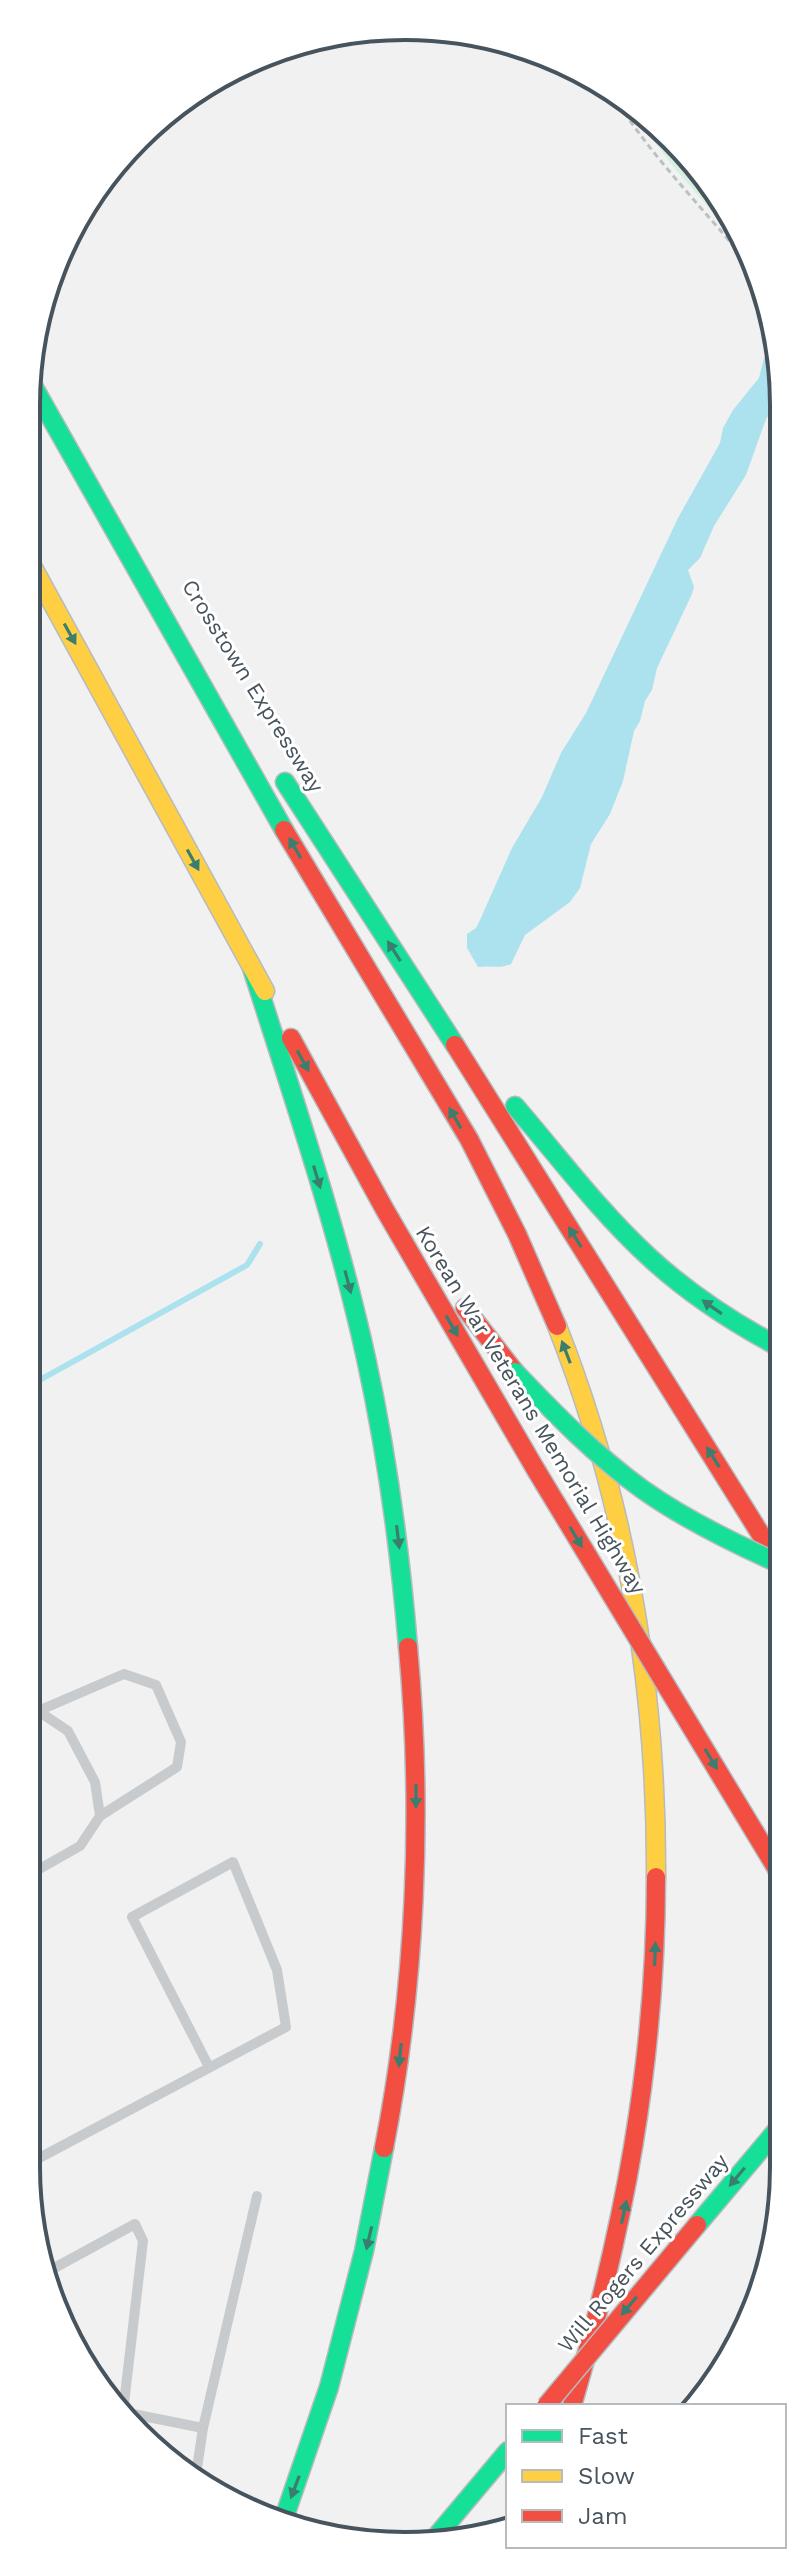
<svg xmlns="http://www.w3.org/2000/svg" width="810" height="2572" font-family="'Work Sans',sans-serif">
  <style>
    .green { fill: #d6f0df }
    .water { fill: #abe2ed }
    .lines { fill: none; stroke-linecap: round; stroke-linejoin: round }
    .stream { stroke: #abe2ed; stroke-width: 6 }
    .fast-casing { stroke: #b6bbc0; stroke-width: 21 }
    .slow-casing { stroke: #b6bbc0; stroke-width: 21 }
    .jam-casing { stroke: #b6bbc0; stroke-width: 21 }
    .path { stroke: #b7c3bf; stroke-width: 3; stroke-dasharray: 6 4; stroke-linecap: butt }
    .lane { stroke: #c8cbcd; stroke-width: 10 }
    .fast { stroke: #16e098; stroke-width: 18 }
    .slow { stroke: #ffcf43; stroke-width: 18 }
    .jam { stroke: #f24e42; stroke-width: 18 }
    .fast-bridge-casing { stroke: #b6bbc0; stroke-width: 21; stroke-linecap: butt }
    .jam-bridge-casing { stroke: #b6bbc0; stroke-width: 21; stroke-linecap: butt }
    .fast-bridge { stroke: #16e098; stroke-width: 18 }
    .jam-bridge { stroke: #f24e42; stroke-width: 18 }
    .oneway { fill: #397e6f }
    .labels { text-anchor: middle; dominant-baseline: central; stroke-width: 6; stroke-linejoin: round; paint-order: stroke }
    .street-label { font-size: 22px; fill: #48545d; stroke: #fff }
    .rim { fill: none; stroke: #48545d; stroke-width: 4 }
  </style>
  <rect width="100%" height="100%" fill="#f1f1f1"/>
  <path class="green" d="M622,98l51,39 72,100 6,20 -79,-92z"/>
  <path class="water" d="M775,337l6,18v42l-15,22 -20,56 -32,51 -14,32 -12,12 6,17 -2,7 -35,74 -5,22 -7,11 -5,20 -6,10 -11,50 -13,33 -19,30 -11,44 -10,14 -45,33 -14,29c-11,5 -21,1 -33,3l-11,-19v-14l9,-6 4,-8 32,-72 30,-51 19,-44 25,-40 92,-195 42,-75 3,-15 10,-18 26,-32 5,-20z"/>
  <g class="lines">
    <path class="stream" d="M29,1386l218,-121 13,-21"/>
    <defs>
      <g id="fast">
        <path d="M33,386l251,444"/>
        <path d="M285,782l170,263"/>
        <path d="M252,968c41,129 85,258 114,390 21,96 34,192 42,289"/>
        <path d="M515,1106c44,51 84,105 134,151 39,36 83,65 130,90"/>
        <path d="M697,2225l80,-95"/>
        <path d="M283,2521l46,-134 35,-136 20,-103"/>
        <path d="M435,2538l73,-87"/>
      </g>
      <g id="slow">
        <path d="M32,566l233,425"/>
        <path d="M557,1326c69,175 100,363 99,551"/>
      </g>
      <g id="jam">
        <path d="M284,830l185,309 48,95 40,92"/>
        <path d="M291,1038l94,172 151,260"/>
        <path d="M455,1045l323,517"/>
        <path d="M465,1308l50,64"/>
        <path d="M384,2148c32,-163 39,-336 24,-501"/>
        <path d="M572,2406c52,-178 84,-343 84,-529"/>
      </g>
    </defs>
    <use href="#fast" class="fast-casing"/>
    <use href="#slow" class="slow-casing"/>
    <use href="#jam" class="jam-casing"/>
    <path class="path" d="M608,87c41,69 98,123 147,185"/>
    <g class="lane">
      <path d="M38,1711l86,-37 32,11 25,57 -4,25 -77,49"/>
      <path d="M27,1876l53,-30 20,-30 -5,-34 -27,-51 -30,-20 -10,2"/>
      <path d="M26,2165l260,-138 -9,-57 -44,-108 -101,55 77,150"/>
      <path d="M47,2272l88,-48 8,17 -20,171 -4,3"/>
      <path d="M123,2412l80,16 54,-232"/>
      <path d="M196,2475l7,-47"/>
    </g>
    <use href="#fast" class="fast"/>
    <use href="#slow" class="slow"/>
    <use href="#jam" class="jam"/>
    <defs>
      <path id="fast-bridge" d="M515,1372c40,42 80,83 127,117 42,30 89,53 136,74"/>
      <g id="jam-bridge">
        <path d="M536,1470l241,399"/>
        <path d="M546,2406l151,-181"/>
      </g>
    </defs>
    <use href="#fast-bridge" class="fast-bridge-casing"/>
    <use href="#jam-bridge" class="jam-bridge-casing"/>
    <use href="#fast-bridge" class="fast-bridge"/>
    <use href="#jam-bridge" class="jam-bridge"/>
  </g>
  <defs><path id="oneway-solid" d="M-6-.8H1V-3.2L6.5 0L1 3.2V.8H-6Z" transform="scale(2)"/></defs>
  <g class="oneway">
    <use href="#oneway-solid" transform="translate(70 634) rotate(61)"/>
    <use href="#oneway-solid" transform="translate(295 848) rotate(-120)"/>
    <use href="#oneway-solid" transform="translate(193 860) rotate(61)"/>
    <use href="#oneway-solid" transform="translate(394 951) rotate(-123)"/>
    <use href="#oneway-solid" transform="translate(303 1061) rotate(61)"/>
    <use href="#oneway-solid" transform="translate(455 1118) rotate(-120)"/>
    <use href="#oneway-solid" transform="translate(317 1177) rotate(73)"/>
    <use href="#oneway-solid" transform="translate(575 1237) rotate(-122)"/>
    <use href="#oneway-solid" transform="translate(348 1282) rotate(75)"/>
    <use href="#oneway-solid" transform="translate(712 1307) rotate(-145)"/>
    <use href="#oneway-solid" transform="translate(452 1326) rotate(60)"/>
    <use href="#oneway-solid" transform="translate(566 1352) rotate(-111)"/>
    <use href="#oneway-solid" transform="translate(713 1457) rotate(-122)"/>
    <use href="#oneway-solid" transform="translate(398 1537) rotate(83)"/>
    <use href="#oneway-solid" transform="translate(576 1537) rotate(59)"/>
    <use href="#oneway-solid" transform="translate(711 1759) rotate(59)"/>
    <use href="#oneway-solid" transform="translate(416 1796) rotate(90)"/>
    <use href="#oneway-solid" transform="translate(655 1954) rotate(-88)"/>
    <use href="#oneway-solid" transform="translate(400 2055) rotate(96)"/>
    <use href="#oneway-solid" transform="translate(737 2177) rotate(130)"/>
    <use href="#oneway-solid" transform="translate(624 2212) rotate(-78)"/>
    <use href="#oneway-solid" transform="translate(369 2238) rotate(103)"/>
    <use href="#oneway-solid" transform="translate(629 2306) rotate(130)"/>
    <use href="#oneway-solid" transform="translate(295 2487) rotate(111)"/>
  </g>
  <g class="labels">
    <g class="street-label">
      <text transform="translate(253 686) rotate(58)">Crosstown Expressway</text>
      <text transform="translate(531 1410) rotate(59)">Korean War Veterans Memorial Highway</text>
      <text transform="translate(643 2253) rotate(-50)">Will Rogers Expressway</text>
    </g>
  </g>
  <path d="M0 0H810V2572H0ZM405 40H405A365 365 0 0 1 770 405V2167A365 365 0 0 1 405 2532H405A365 365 0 0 1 40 2167V405A365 365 0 0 1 405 40Z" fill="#fff" fill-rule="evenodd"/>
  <path class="rim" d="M405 40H405A365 365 0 0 1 770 405V2167A365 365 0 0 1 405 2532H405A365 365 0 0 1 40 2167V405A365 365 0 0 1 405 40Z"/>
  <rect x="506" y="2404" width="280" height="144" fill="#ffffff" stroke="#b6bbbe" stroke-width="2"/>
  <rect x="522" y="2430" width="40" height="12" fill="#16e098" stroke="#b6bbbe" stroke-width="2"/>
  <text x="578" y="2444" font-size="24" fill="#48545d">Fast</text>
  <rect x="522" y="2470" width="40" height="12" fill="#ffcf43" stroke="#b6bbbe" stroke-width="2"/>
  <text x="578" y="2484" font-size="24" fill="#48545d">Slow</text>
  <rect x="522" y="2510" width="40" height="12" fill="#f24e42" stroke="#b6bbbe" stroke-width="2"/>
  <text x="578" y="2524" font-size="24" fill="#48545d">Jam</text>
</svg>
